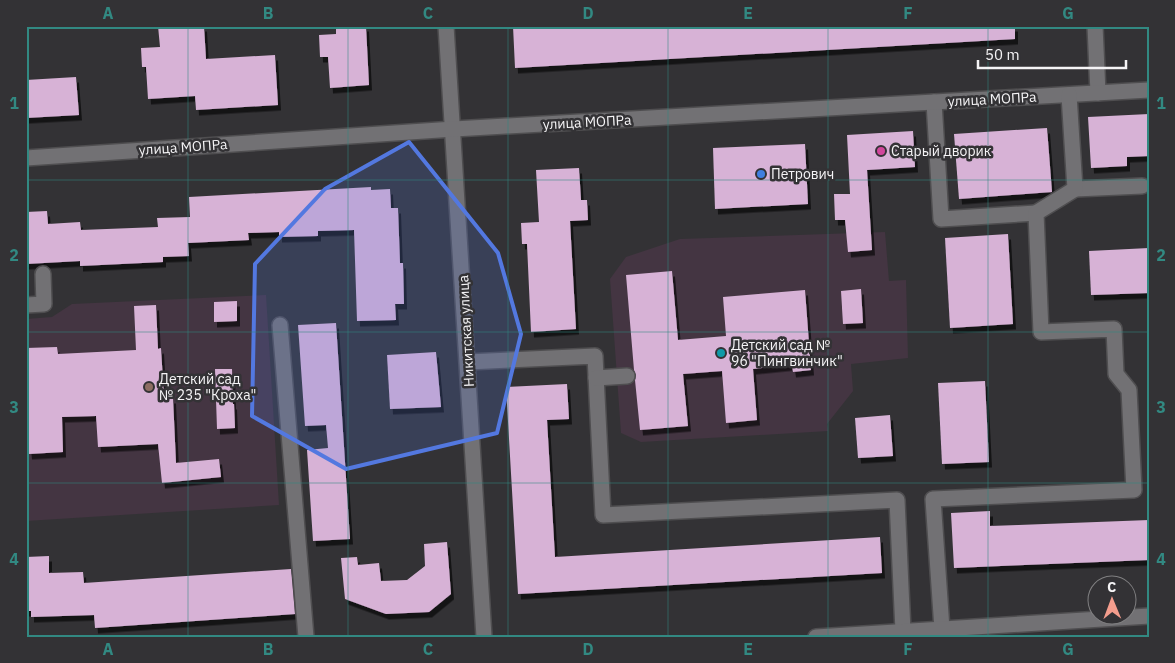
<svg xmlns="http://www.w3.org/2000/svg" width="1175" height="663" font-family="'IBM Plex Sans',sans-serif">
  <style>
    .education { fill: #443542 }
    .building { fill: #d7b2d6; filter: url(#shadow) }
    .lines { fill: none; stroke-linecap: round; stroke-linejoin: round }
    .minor-casing { stroke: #4f4e50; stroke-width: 18 }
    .minor { stroke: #727174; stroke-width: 15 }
    .marked { fill: #5378e0; fill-opacity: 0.2; stroke: #5378e0; stroke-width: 4; stroke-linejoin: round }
    .grid { fill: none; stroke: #328982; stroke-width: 1; stroke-opacity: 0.55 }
    .hotel-dot { fill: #d1479c; stroke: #333235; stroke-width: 2 }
    .shop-dot { fill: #3f7fe0; stroke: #333235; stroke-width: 2 }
    .culture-dot { fill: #0f9aa8; stroke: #333235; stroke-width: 2 }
    .education-dot { fill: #8d6e63; stroke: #333235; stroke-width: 2 }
    .labels { text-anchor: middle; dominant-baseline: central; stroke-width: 5; stroke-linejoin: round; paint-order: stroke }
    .street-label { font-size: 14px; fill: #f5f4f6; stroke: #333235 }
    .poi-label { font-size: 14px; fill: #f5f4f6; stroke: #333235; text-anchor: start }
    .neatline { fill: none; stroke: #328982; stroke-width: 2 }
    .grid-label { font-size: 16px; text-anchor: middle; font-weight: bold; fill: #328982 }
  </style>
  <defs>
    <filter id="shadow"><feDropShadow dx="3" dy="5.5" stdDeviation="0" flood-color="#0009"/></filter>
  </defs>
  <rect width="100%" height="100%" fill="#333235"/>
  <g class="education">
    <path d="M885,232l4,49 17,-1 2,78 -57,6 2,27 -26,33 1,7 -187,11 -20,-9 -11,-154 16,-22 54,-18z"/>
    <path d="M266,295l13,210 -253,16v-202l26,-2 20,-13z"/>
  </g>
  <g class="building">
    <path d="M158,26h46l2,33 69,-4 3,50 -82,5 -1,-14 -47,3 -2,-32h-4l-1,-19 19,-1z"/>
    <path d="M336,26h30l3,59 -39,3 -2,-31h-8l-1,-22 17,-1z"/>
    <path d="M513,26h34v3l40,-3h428v13l-500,29z"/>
    <path d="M76,77l3,38 -53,3v-38z"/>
    <path d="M1149,114v42l-22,1v9l-36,2 -3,-51z"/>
    <path d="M1047,128l5,64 -93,7 -5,-65z"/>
    <path d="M913,131l2,36 -48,3 5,80 -24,2 -3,-32h-10l-1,-26h16l-3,-59z"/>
    <path d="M805,144l3,60 -93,5 -2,-61z"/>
    <path d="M579,168l2,32h6l1,20 -18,1 6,108 -45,3 -4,-88h-5l-1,-21 18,-1 -3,-52z"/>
    <path d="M371,187v3l19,-1 1,19h7l2,55h3l1,41h-9l1,16 -39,1 -3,-91 -36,1v5l-39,1v-5l-31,1 1,7 -61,3 1,13 -26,1v5l-83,4v-5l-54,3v-52l21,-1 1,13 32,-2 1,8 77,-3 -1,-9 33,-1 -1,-20z"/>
    <path d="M1008,234l5,90 -63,4 -5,-90z"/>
    <path d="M1149,248v45l-58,2 -2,-44z"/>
    <path d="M672,271l6,69 48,-4 -3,-39 82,-7 6,80 -18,2 -1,-7 -39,4 4,51 -31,3 -4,-52 -39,3 5,52 -48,4 -5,-50 1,-5 -2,-5 -8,-95z"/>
    <path d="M861,289l2,34 -20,1 -2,-33z"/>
    <path d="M237,301v20l-23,1v-20z"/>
    <path d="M156,305l2,44 3,-1 3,50h9l3,65 43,-4 2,18 -59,6 -4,-39 -60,3 -2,-31 -34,1 1,35 -34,2 -3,-29v-77l31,-1 1,7 78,-4 -2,-44z"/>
    <path d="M336,323l14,216 -37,2 -6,-91 21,-2 -2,-23 -21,1 -7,-101z"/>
    <path d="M436,352l5,55 -51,2 -3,-54z"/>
    <path d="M215,369h17l1,35h1l1,24 -18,1z"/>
    <path d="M985,381l4,81 -47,2 -4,-81z"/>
    <path d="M567,384l2,35 -22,1 8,137 325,-20 2,36 -364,21 -12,-207z"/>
    <path d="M890,415l3,41 -35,2 -3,-40z"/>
    <path d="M990,511v15l159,-6v40l-195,8 -3,-55z"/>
    <path d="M447,542l4,52 -22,18 -43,2 -41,-15 -4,-41 16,-1 1,8 21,-2 2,18 26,-1 18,-14 -1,-22z"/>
    <path d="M49,556v17l34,-1 1,11 207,-14 4,45 -200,14 -1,-13 -63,2v-6h-5v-54z"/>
  </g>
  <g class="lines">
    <defs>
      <g id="minor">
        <path d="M446,26l38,611"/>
        <path d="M1095,26l3,67"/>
        <path d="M934,102l7,117 95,-6"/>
        <path d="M26,158l428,-29 695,-39"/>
        <path d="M1075,189l67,-3"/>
        <path d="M26,305l18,-1 -1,-30"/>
        <path d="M280,325l26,312"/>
        <path d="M468,362l127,-6 8,159 294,-15 6,131"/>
        <path d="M596,378l31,-2"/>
        <path d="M942,629l-9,-130 201,-9 -5,-100 -13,-16 -2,-45 -73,3 -5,-119 39,-24 -6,-94"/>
        <path d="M816,637l333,-21"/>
      </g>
    </defs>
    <use href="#minor" class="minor-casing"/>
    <use href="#minor" class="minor"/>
  </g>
  <path class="marked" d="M409,142l89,111 23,81 -24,99 -151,36 -94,-53 3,-152 70,-75z"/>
  <path class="grid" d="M188,26v611M348,26v611M508,26v611M668,26v611M828,26v611M988,26v611M26,180h1123M26,332h1123M26,483h1123"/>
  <circle class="hotel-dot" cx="881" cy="151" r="5"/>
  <circle class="shop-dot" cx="761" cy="174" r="5"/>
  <circle class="culture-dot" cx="721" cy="353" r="5"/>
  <circle class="education-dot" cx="149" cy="387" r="5"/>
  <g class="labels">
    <g class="street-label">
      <text transform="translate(992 99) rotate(-3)">улица МОПРа</text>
      <text transform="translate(587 122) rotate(-3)">улица МОПРа</text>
      <text transform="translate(183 147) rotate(-4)">улица МОПРа</text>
      <text transform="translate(466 331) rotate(-93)">Никитская улица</text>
    </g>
    <g class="poi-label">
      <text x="891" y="151">Старый дворик</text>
      <text x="771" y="174">Петрович</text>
      <text x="731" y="345">Детский сад №<tspan x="731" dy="16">96 "Пингвинчик"</tspan></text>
      <text x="159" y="379">Детский сад<tspan x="159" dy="16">№ 235 "Кроха"</tspan></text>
    </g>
  </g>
  <rect width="1175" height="663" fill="none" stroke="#333235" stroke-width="55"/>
  <g transform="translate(1112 600) rotate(359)"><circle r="24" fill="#333235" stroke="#818082"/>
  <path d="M0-4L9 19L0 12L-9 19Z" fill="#f49d8d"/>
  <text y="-8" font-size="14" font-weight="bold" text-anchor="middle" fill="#f5f4f6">С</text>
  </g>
  <path d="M978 60v8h148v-8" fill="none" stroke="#f5f4f6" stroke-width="2.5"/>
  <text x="985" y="60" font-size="15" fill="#f5f4f6" stroke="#333235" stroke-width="4" paint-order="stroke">50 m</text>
  <rect x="28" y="28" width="1120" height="608" class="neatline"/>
  <g class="grid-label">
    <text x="108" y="19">A</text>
    <text x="268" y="19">B</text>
    <text x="428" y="19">C</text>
    <text x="588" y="19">D</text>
    <text x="748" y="19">E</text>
    <text x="908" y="19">F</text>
    <text x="1068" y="19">G</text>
    <text x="14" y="109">1</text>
    <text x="1161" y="109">1</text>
    <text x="14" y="261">2</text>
    <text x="1161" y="261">2</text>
    <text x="14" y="413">3</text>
    <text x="1161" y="413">3</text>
    <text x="14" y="565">4</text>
    <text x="1161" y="565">4</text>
    <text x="108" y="655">A</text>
    <text x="268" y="655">B</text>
    <text x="428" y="655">C</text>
    <text x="588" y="655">D</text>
    <text x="748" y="655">E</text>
    <text x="908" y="655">F</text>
    <text x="1068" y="655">G</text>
  </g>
</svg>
